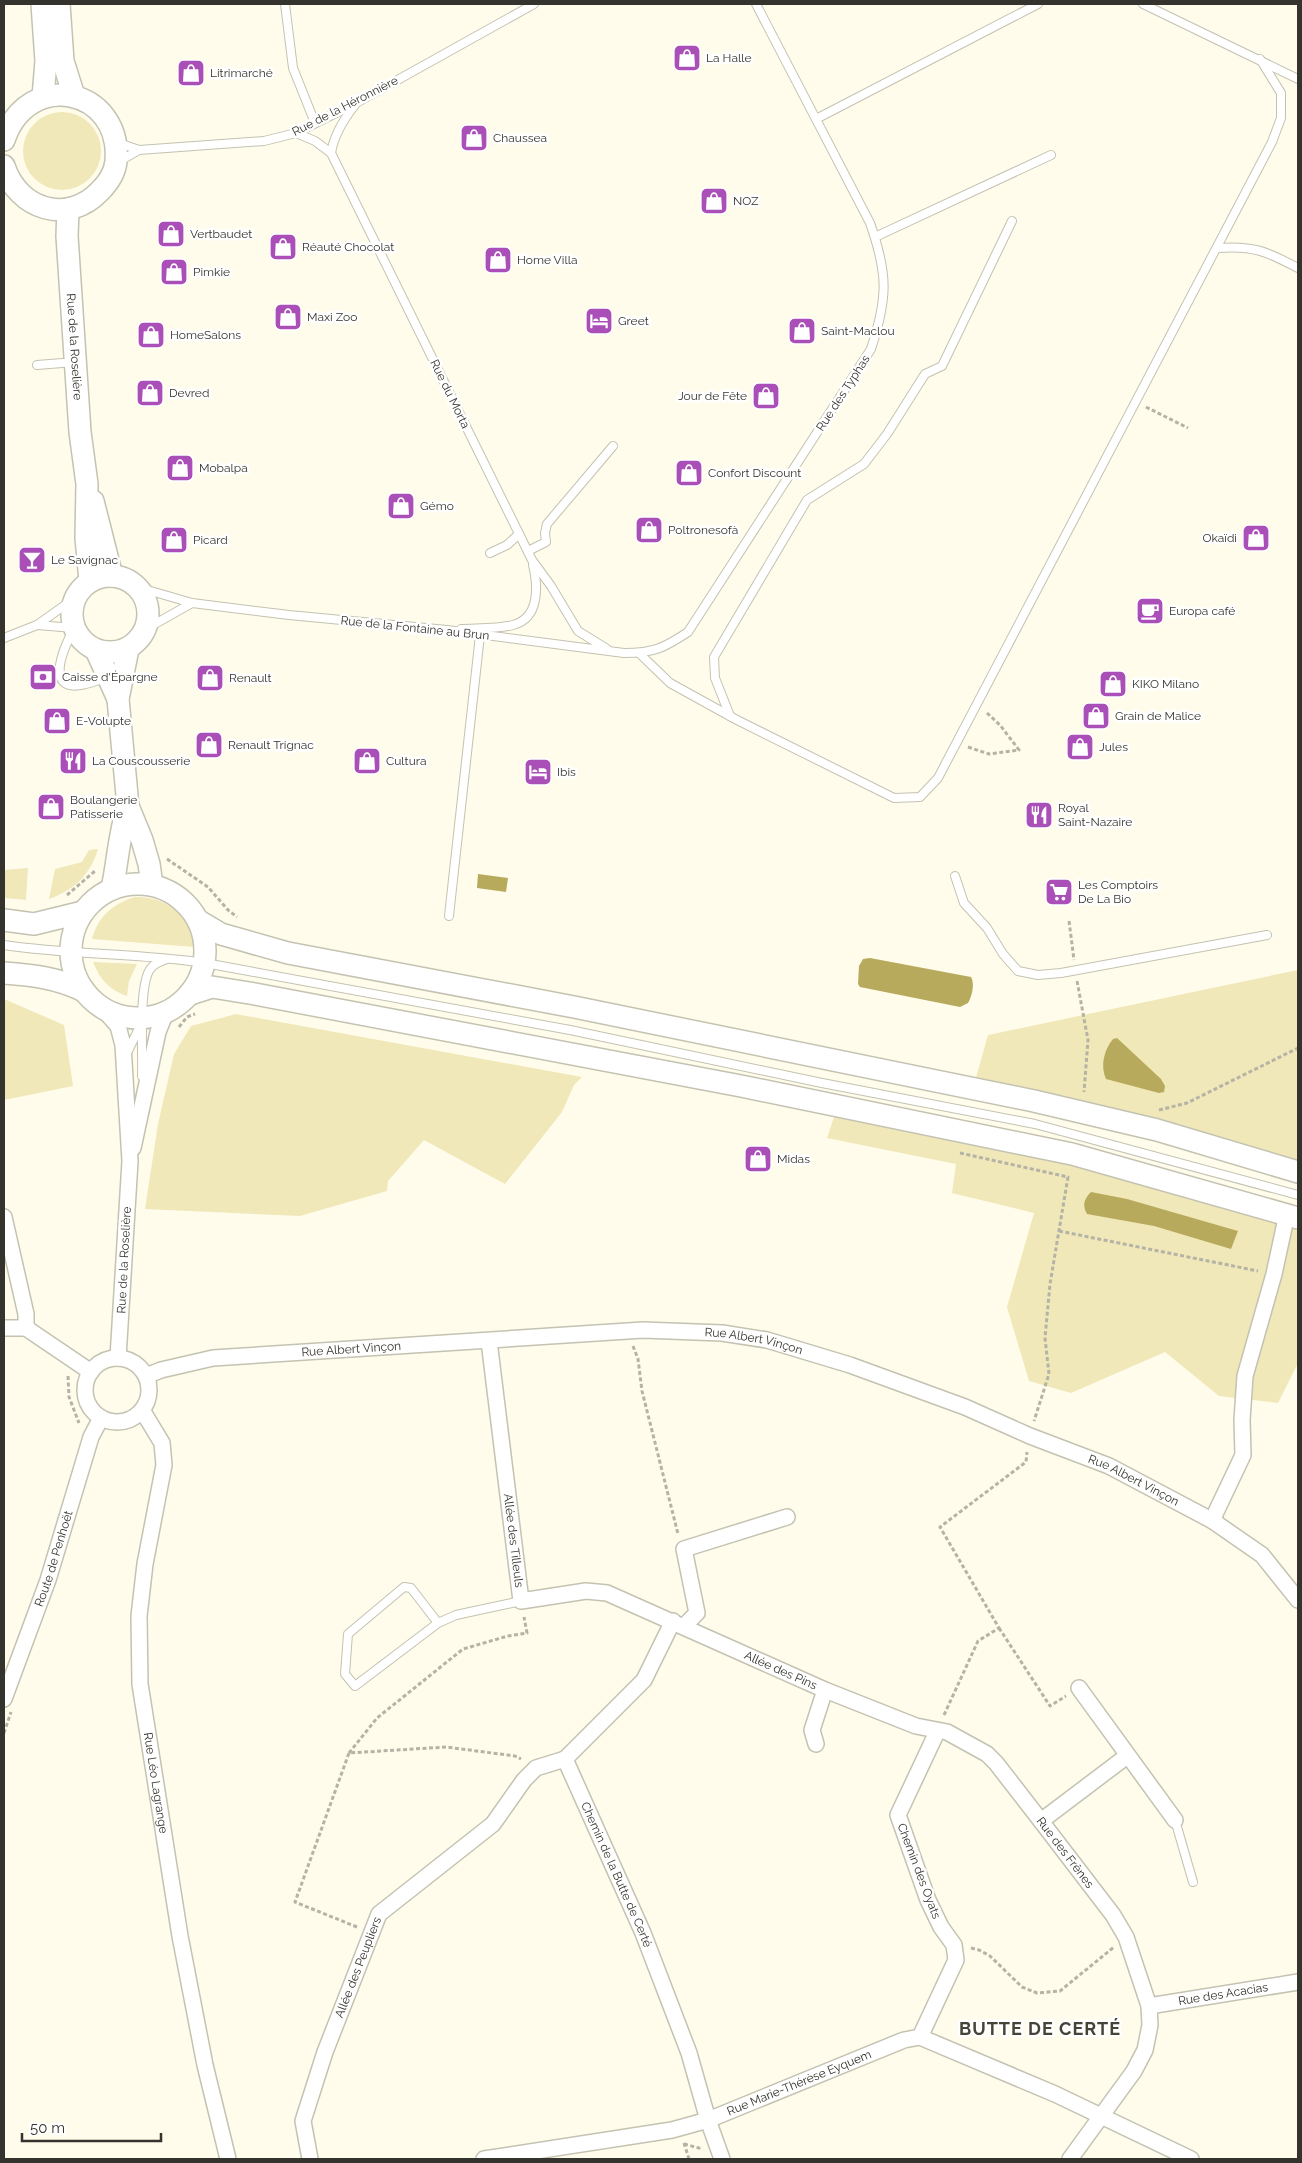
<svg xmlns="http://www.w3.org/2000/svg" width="1302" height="2163" font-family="Raleway,sans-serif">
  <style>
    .green { fill: #f0e8b8 }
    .water { fill: #b8aa5c }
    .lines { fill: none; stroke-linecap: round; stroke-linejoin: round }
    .lane-casing { stroke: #c4c2b1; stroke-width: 10 }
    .street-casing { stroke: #c4c2b1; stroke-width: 18 }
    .secondary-casing { stroke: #c4c2b1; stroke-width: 24 }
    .path { stroke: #b5b3a6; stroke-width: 3; stroke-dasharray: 4 2.5; stroke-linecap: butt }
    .lane { stroke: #fff; stroke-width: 8 }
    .street { stroke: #fff; stroke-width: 15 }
    .secondary { stroke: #fff; stroke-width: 21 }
    .labels { text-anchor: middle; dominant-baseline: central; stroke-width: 5; stroke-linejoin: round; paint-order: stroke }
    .poi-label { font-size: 12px; fill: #34332d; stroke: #fff; text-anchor: start }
    .street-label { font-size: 12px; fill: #34332d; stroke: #fff }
    .district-label { font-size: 18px; font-weight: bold; letter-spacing: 1px; fill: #464437; stroke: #fff }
  </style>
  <rect width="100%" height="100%" fill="#fffceb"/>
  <g class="green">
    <circle cx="62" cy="151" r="39"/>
    <path d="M98,849c-7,25 -25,42 -49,50l6,-30 27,-7 7,-12z"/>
    <path d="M28,868l-2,32 -22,-2v-28z"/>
    <path d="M135,897c32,-1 55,19 59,50l-102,-8c6,-23 21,-35 43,-42z"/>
    <path d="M93,962l44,2 -8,17 -2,15c-18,-6 -27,-17 -34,-34z"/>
    <path d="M1298,970v194l-323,-83 13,-46z"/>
    <path d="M4,999l60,26 9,61 -69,14z"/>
    <path d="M236,1014l346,63 -8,8 -12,27 -57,72 -81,-44 -36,41 -1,10 -87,25 -155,-7 13,-85 16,-70 17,-28z"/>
    <path d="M834,1117l269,54 195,56v136l-20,40 -59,-7 -54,-44 -94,41 -42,-12 -22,-74 27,-94 -82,-20 4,-29 -129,-26z"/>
  </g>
  <g class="water">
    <path d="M478,874l30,4 -2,14 -29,-4z"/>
    <path d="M870,958l101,19c4,7 1,19 -3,26l-8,4 -100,-20 -2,-3 1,-18 4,-7z"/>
    <path d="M1117,1038l44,41 4,7 -1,6 -5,1 -53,-14c-6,-13 -2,-29 7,-40z"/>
    <path d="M1091,1192l36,7 111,32 -7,18 -77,-23 -67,-12c-5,-9 -3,-15 4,-22z"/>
  </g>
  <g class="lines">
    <defs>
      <g id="lane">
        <path d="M285,4l8,64 22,55"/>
        <path d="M1143,4l155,75"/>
        <path d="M816,119l222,-115"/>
        <path d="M296,133l19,8 16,12 201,407 19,26 27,45 29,18"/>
        <path d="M116,142l23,8 125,-9 32,-8 62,-31 176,-98"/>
        <path d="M331,153c3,-18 12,-33 24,-48"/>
        <path d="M118,162l21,-12"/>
        <path d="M875,237l176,-82"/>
        <path d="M1218,248c35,-3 50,4 80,20"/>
        <path d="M37,365l38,-3"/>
        <path d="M528,551l18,-9 -1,-9 2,-9 66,-78"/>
        <path d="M490,553l17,-8 12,-11"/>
        <path d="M137,587l55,16 97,12 158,15 177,23c30,0 40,-5 64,-21l183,-283c17,-52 17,-75 -1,-126l-114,-219"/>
        <path d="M37,625l37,3c-6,12 -26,50 -5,57 11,3 29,-5 39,-8"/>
        <path d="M146,629l46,-26"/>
        <path d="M461,629c16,-1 36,0 52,-4 27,-7 25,-39 20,-60"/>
        <path d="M4,638l33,-13 38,-27"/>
        <path d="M639,653l31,30 67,37 157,78 26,-1 18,-19 334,-636 9,-24v-25l-21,-34"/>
        <path d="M730,716l-15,-38 -1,-21 93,-157 57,-36 23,-30 38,-60 17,-8 70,-145"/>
        <path d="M955,876l9,27 23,25 16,26 15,17 20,4 23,-2 206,-38"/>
        <path d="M449,916l31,-281"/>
        <path d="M4,945c66,10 134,8 201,18l365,67 252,53 213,41 263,71"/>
        <path d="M127,1053l16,-33"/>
        <path d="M142,1076c1,-23 -4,-93 9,-108 4,-5 10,-7 16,-9"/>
        <path d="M438,1623l-27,-35 -7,-1 -56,47 -3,40 10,12 83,-63 18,-8 65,-14"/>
        <path d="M1175,1820l18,62"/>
      </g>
      <g id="street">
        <path d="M101,1007l17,19 5,19 7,116 -12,197"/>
        <path d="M133,1148l25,-116 8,-20"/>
        <path d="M4,1217l22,97v14"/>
        <path d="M4,1328h22"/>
        <path d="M26,1328l65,44"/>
        <path id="s1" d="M489,1341l32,260 65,-10 21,2 218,97 -13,40 4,14"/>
        <circle cx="117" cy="1390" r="32"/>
        <path id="s2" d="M146,1376l15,-6 52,-12 430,-28 79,3 45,7 83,25 115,42 65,29 79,30 104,55 49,34 36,45"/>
        <path id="s3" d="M142,1410l20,33 2,22 -19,99 -6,52 1,68 40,252 25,129 23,94"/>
        <path d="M1213,1521l3,-9 27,-57 -1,-35 3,-44 29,-102 13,-60"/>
        <path id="s4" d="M673,1621l-29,59 -79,79 78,174 46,120 19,67 14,39"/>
        <path d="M684,1626l13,-13 -13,-64 103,-32"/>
        <path d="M1079,1688l96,132"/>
        <path id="s5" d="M825,1690l91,36 31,6 40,22 9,9 45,58 72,94 13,22 23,69 1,19 -5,25 -11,21 -64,88"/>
        <path id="s6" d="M4,1699l44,-119 43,-143 10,-19"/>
        <path d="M1041,1821l86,-65"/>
        <path id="s7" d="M1149,2006l149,-24"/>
        <path d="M920,2037l36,-77 -2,-15 -13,-18 -13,-27 -30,-85 39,-83"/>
        <path id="s8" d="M310,2159l-7,-38 22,-69 54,-138 114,-90 31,-44 12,-12 29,-9"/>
        <path id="s9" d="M484,2159l188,-29 36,-10 196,-80 16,-3 135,57 136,65"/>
      </g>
      <g id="secondary">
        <path d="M42,4l4,57 -3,36"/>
        <path d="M59,4l4,57 11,35"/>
        <path d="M4,140c24,-72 118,-52 112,21 -1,12 -8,22 -16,30 -32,34 -82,19 -96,-25"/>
        <path id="s10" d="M68,209l-1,27 13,196 7,52 -1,54 4,43"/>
        <path d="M93,501l19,75"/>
        <circle cx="110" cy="614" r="38"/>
        <path d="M128,649l-10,50 10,107 14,34 7,24 3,21"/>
        <path d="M96,650l22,49"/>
        <circle cx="138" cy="951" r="67"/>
        <path d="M112,889c6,-28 7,-56 16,-83"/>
        <path d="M4,920l30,4 49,-12"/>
        <path d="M199,921l22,13 67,19 286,54 460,94 123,29 141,42"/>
        <path d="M4,973c29,2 54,5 80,18"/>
        <path d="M190,994l22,-7 43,7 486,92 331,68 226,64"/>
      </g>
    </defs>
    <use href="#lane" class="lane-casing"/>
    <use href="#street" class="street-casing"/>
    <use href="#secondary" class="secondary-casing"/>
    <g class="path">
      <path d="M1146,407l42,21"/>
      <path d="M968,747l21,7 30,-4 -19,-25 -13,-12"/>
      <path d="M167,859l41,28 20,23 9,7"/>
      <path d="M67,895l28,-24"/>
      <path d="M1069,921l5,39"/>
      <path d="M1077,981l11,59 -4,52"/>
      <path d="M179,1027l8,-10 8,-3"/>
      <path d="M1159,1110l28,-7 111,-55"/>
      <path d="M960,1153l108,24 -18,107 -5,54 4,36 -15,47"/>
      <path d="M1059,1231l199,40"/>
      <path d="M633,1346l5,13 4,32 36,143"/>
      <path d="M68,1376l1,21 10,26"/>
      <path d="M999,1628l51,78 16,-10"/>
      <path d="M944,1715l34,-74 21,-13 -59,-101 86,-65 1,-10"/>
      <path d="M4,1733l7,-21"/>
      <path d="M349,1753l28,-35 86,-69 45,-13 19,-3 -3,-16"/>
      <path d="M357,1927l-62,-25 54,-149 97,-6 69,9 6,3"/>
      <path d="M971,1948l8,2 11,6 32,31 15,6 23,-2 54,-44"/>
      <path d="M684,2143l5,16"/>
      <path d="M684,2144l15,4 1,3"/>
    </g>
    <use href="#lane" class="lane"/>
    <use href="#street" class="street"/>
    <use href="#secondary" class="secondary"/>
  </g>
  <defs>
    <symbol id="shop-square" viewBox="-11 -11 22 22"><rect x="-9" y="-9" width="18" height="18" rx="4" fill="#aa4eb8" stroke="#fff"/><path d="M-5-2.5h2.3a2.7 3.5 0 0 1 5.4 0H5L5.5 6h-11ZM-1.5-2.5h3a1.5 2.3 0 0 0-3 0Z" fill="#fff"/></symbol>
    <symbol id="hotel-square" viewBox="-11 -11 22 22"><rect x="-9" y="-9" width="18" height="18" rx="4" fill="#aa4eb8" stroke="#fff"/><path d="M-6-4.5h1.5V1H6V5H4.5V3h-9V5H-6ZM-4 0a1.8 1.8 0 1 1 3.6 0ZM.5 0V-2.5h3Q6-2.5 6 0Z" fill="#fff"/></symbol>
    <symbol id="bar-square" viewBox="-11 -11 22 22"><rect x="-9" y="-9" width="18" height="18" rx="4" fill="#aa4eb8" stroke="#fff"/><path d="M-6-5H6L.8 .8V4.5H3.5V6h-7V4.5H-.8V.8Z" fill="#fff"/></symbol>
    <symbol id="cafe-square" viewBox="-11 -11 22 22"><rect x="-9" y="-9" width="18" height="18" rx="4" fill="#aa4eb8" stroke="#fff"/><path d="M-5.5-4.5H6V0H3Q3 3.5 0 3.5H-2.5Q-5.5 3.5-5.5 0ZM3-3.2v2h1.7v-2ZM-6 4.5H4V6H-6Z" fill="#fff"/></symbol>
    <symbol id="bank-square" viewBox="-11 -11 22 22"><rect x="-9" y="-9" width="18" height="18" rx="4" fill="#aa4eb8" stroke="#fff"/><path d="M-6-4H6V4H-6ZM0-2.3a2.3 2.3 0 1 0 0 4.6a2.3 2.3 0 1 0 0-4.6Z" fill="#fff"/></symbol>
    <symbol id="restaurant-square" viewBox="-11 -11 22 22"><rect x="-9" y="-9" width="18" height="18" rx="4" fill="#aa4eb8" stroke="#fff"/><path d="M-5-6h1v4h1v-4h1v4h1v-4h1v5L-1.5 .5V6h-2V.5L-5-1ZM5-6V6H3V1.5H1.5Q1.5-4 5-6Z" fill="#fff"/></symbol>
    <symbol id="supermarket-square" viewBox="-11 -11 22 22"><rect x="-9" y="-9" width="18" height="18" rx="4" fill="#aa4eb8" stroke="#fff"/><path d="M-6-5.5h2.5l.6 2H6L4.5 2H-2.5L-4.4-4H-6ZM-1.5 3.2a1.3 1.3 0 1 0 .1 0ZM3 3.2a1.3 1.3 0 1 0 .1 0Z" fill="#fff"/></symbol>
  </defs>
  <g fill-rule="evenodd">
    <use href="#shop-square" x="671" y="42" width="32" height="32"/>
    <use href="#shop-square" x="175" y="57" width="32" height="32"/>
    <use href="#shop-square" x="458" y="122" width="32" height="32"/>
    <use href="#shop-square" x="698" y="185" width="32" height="32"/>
    <use href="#shop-square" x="155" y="218" width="32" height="32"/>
    <use href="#shop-square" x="267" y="231" width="32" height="32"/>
    <use href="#shop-square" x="482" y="244" width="32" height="32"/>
    <use href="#shop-square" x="158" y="256" width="32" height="32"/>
    <use href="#shop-square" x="272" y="301" width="32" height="32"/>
    <use href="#hotel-square" x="583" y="305" width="32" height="32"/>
    <use href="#shop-square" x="786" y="315" width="32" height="32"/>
    <use href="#shop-square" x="135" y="319" width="32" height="32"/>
    <use href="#shop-square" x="134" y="377" width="32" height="32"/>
    <use href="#shop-square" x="750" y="380" width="32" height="32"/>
    <use href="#shop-square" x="164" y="452" width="32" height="32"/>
    <use href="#shop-square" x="673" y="457" width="32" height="32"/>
    <use href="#shop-square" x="385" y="490" width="32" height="32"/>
    <use href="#shop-square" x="633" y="514" width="32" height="32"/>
    <use href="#shop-square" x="1240" y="522" width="32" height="32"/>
    <use href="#shop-square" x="158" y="524" width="32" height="32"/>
    <use href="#bar-square" x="16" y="544" width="32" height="32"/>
    <use href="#cafe-square" x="1134" y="595" width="32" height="32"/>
    <use href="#bank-square" x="27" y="661" width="32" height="32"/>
    <use href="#shop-square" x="194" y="662" width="32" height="32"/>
    <use href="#shop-square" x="1097" y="668" width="32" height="32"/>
    <use href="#shop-square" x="1080" y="700" width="32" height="32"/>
    <use href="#shop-square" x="41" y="705" width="32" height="32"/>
    <use href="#shop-square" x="193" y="729" width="32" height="32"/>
    <use href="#shop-square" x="1064" y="731" width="32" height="32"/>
    <use href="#restaurant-square" x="57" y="745" width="32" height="32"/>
    <use href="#shop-square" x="351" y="745" width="32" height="32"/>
    <use href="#hotel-square" x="522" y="756" width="32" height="32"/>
    <use href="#shop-square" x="35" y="791" width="32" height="32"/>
    <use href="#restaurant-square" x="1023" y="799" width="32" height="32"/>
    <use href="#supermarket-square" x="1043" y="876" width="32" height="32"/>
    <use href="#shop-square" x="742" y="1143" width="32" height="32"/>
  </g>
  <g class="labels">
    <g class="poi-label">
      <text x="706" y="58">La Halle</text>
      <text x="210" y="73">Litrimarché</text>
      <text x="493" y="138">Chaussea</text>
      <text x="733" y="201">NOZ</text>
      <text x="190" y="234">Vertbaudet</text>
      <text x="302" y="247">Réauté Chocolat</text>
      <text x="517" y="260">Home Villa</text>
      <text x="193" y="272">Pimkie</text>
      <text x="307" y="317">Maxi Zoo</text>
      <text x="618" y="321">Greet</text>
      <text x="821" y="331">Saint-Maclou</text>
      <text x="170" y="335">HomeSalons</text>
      <text x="169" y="393">Devred</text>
      <text x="747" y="396" text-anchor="end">Jour de Fête</text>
      <text x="199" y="468">Mobalpa</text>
      <text x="708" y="473">Confort Discount</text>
      <text x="420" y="506">Gémo</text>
      <text x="668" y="530">Poltronesofà</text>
      <text x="1237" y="538" text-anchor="end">Okaïdi</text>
      <text x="193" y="540">Picard</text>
      <text x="51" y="560">Le Savignac</text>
      <text x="1169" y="611">Europa café</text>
      <text x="62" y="677">Caisse d'Épargne</text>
      <text x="229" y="678">Renault</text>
      <text x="1132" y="684">KIKO Milano</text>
      <text x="1115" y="716">Grain de Malice</text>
      <text x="76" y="721">E-Volupte</text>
      <text x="228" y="745">Renault Trignac</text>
      <text x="1099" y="747">Jules</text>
      <text x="92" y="761">La Couscousserie</text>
      <text x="386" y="761">Cultura</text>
      <text x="557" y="772">Ibis</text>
      <text x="70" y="800">Boulangerie<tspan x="70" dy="14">Patisserie</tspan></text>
      <text x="1058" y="808">Royal<tspan x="1058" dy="14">Saint-Nazaire</tspan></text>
      <text x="1078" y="885">Les Comptoirs<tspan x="1078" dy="14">De La Bio</tspan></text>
      <text x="777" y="1159">Midas</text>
    </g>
    <g class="street-label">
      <text transform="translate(345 106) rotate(-27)">Rue de la Héronnière</text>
      <text stroke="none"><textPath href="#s10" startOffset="138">Rue de la Roselière</textPath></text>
      <text transform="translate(843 393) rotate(-57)">Rue des Typhas</text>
      <text transform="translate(450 394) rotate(64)">Rue du Morta</text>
      <text transform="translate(415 628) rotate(6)">Rue de la Fontaine au Brun</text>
      <text transform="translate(124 1260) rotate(-87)">Rue de la Roselière</text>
      <text stroke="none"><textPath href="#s2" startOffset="612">Rue Albert Vinçon</textPath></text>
      <text stroke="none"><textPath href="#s2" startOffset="208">Rue Albert Vinçon</textPath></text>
      <text stroke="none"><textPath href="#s2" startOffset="1018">Rue Albert Vinçon</textPath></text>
      <text stroke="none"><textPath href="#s1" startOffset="201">Allée des Tilleuls</textPath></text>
      <text stroke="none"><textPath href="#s6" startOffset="149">Route de Penhoët</textPath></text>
      <text stroke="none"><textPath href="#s1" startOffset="539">Allée des Pins</textPath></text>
      <text stroke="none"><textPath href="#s3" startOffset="382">Rue Léo Lagrange</textPath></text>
      <text stroke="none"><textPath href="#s5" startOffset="301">Rue des Frênes</textPath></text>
      <text transform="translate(919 1871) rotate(69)">Chemin des Oyats</text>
      <text stroke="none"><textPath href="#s4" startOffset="304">Chemin de la Butte de Certé</textPath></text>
      <text stroke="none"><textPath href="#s8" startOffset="202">Allée des Peupliers</textPath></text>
      <text stroke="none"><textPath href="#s7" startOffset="75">Rue des Acacias</textPath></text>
      <text stroke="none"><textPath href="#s9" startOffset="326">Rue Marie-Thérèse Eyquem</textPath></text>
    </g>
    <g class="district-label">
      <text x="1040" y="2028">BUTTE DE CERTÉ</text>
    </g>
  </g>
  <rect width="1302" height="2163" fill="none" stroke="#34332d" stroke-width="10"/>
  <path d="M22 2133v8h139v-8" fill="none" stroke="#34332d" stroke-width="2.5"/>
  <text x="30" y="2133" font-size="15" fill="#34332d" stroke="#ffffff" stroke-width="4" paint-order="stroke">50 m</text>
</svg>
